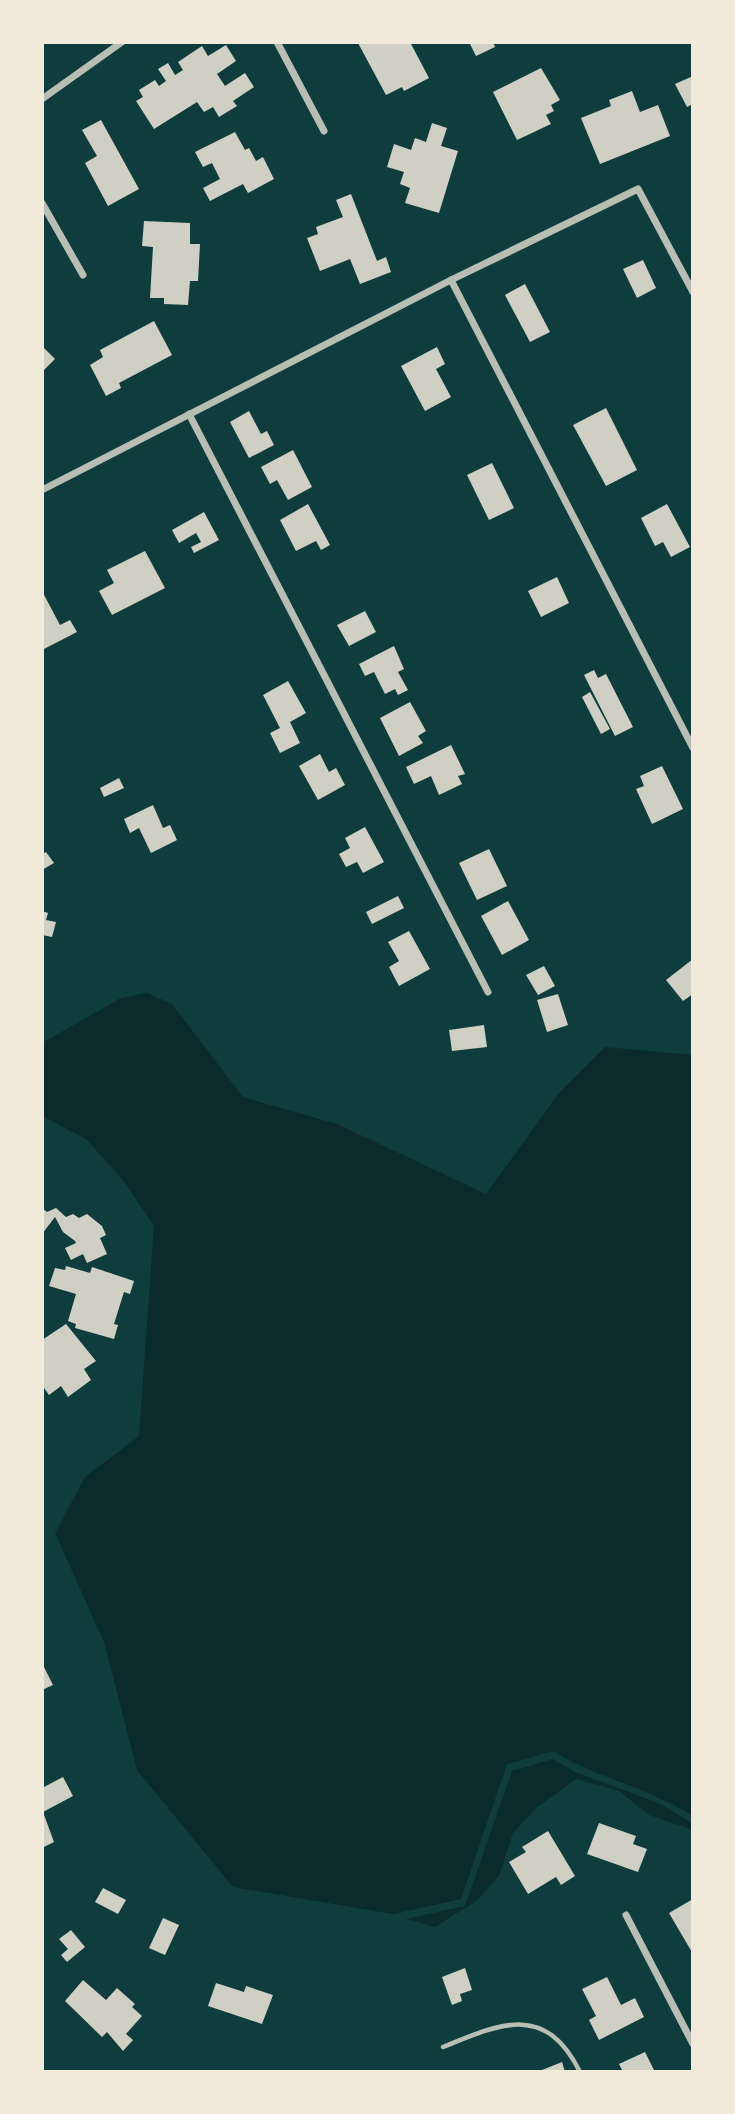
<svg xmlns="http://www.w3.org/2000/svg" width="735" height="2114" font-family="'Titillium Web',sans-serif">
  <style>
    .water { fill: #0a2a2b }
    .building { fill: #cfcfc3 }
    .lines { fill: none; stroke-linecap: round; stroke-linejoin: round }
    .service { stroke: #b8beb3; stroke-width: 4.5 }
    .minor { stroke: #b8beb3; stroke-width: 7 }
  </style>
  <rect width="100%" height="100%" fill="#0f3d3e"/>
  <g class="water">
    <path d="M147,993l25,11 71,93 94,27 149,70 73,-101 46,-46 88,8v761c-44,-28 -96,-38 -140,-65l-46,13 -46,135 -68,15 -160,-27 -96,-117 -33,-128 -49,-109 30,-56 54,-41 15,-210 -31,-46 -37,-41 -44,-23v-73l79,-45z"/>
    <path d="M553,1759l22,13 86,32 32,20v6l-44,-15 -30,-24 -43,-12 -40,29 -23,25 -14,43 -23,25 -41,26 -29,-8 59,-13 47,-135z"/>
  </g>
  <g class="building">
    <path d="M361,42h49l19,36 -25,13 -2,-4 -16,8 -28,-52z"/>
    <path d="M469,42h24l2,5 -19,9z"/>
    <path d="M226,45l10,16 -19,13 8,12 20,-13 9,14 -21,14 4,5 -18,11 -6,-10 -9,5 -7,-10 -43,27 -18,-28 7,-4 -4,-7 16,-10 4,6 7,-5 -8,-12 10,-6 7,12 8,-5 -5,-8 24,-16 6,10z"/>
    <path d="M541,68l19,32 -9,5 3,6 -8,4 5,9 -34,16 -24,-48z"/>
    <path d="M693,76v28l-6,3 -12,-23z"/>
    <path d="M632,91l8,21 18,-7 12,31 -70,28 -19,-46 30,-12 -2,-6z"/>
    <path d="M101,120l38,69 -31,17 -23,-43 12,-7 -15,-26z"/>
    <path d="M432,123l15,5 -6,18 17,5 -19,62 -34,-10 5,-15 -10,-4 4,-12 -17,-5 7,-23 17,6 4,-12 11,4z"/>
    <path d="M235,132l10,18 4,-2 7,13 7,-4 11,22 -26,14 -5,-9 -33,17 -7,-13 17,-9 -8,-16 -9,4 -8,-15z"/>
    <path d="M351,194l26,67 9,-4 5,15 -31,12 -10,-25 -30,12 -13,-33 11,-4 -2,-7 27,-10 -7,-17z"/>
    <path d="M144,221l46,2v21h10l-2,37h-8l-2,24 -24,-1v-6h-14l3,-51 -11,-1z"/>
    <path d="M643,260l13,28 -19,10 -14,-29z"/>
    <path d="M525,284l25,48 -20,10 -25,-47z"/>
    <path d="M154,321l18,34 -53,28 2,5 -15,8 -16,-31 13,-8 -3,-7z"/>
    <path d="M42,346l13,13 -13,13z"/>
    <path d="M437,347l8,17 -9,5 15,28 -26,14 -24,-45z"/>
    <path d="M606,408l31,62 -31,16 -33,-61z"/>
    <path d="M249,411l12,23 6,-3 7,14 -25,13 -19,-36z"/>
    <path d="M293,450l19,37 -24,13 -11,-20 -7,4 -9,-17z"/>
    <path d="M492,463l22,45 -25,12 -22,-45z"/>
    <path d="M308,504l22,41 -9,5 -5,-9 -20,10 -16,-31z"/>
    <path d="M667,504l23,43 -19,10 -8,-15 -8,4 -14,-28z"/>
    <path d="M204,512l15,28 -25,13 -3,-6 10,-5 -5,-9 -17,10 -7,-13z"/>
    <path d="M145,551l20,37 -53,27 -13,-24 15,-8 -7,-13z"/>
    <path d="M557,577l12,26 -28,14 -13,-26z"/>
    <path d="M42,591l18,34 10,-5 7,12 -35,18z"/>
    <path d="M365,611l11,21 -27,14 -12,-21z"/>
    <path d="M394,646l10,23 -6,3 10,18 -10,5 -3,-6 -10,5 -11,-22 -9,4 -6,-12z"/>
    <path d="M594,670l4,8 8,-4 27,53 -18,9 -31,-61z"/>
    <path d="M288,681l18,32 -16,9 10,21 -20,10 -10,-20 10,-5 -17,-33z"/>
    <path d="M590,692l20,37 -9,5 -19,-37z"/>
    <path d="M410,702l16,29 -8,5 5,7 -24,13 -19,-38z"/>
    <path d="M451,745l14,29 -7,2 4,8 -23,11 -8,-19 -17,8 -8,-17z"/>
    <path d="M320,754l9,18 7,-4 9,17 -27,15 -19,-34z"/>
    <path d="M662,766l21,43 -31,15 -16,-35 8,-3 -4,-10z"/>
    <path d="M119,778l5,10 -20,9 -4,-9z"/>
    <path d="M153,805l10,23 7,-3 7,15 -26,13 -12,-25 -9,5 -6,-14z"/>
    <path d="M365,827l19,35 -21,11 -6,-11 -11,5 -7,-13 11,-6 -5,-10z"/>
    <path d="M489,849l18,37 -30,14 -18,-37z"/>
    <path d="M46,852l8,11 -12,7v-16z"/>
    <path d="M398,896l6,12 -32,16 -6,-12z"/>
    <path d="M508,901l21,39 -27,15 -21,-39z"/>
    <path d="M42,911l6,2 -2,7 10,2 -4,15 -10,-2z"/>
    <path d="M409,931l21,38 -31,17 -10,-19 10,-6 -11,-19z"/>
    <path d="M693,959v35l-10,7 -17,-21z"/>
    <path d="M544,966l11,20 -17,9 -12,-20z"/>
    <path d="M558,994l10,31 -21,7 -10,-32z"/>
    <path d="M484,1025l3,22 -35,4 -3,-21z"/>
    <path d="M42,1208l5,4 9,-4 10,9 7,-3 6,4 8,-4 15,12 4,9 -6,3 7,16 -20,9 -4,-9 -12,6 -6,-12 11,-5 -1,-2 -12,-9 -8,-15 -13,17z"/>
    <path d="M66,1266l24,7 2,-6 42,14 -4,13 -6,-2 -10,32 4,1 -4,14 -39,-11 1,-4 -8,-3 8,-27 -27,-8 6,-18 10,2z"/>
    <path d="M66,1324l30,37 -12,8 7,11 -23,17 -7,-11 -12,9 -7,-10v-45z"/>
    <path d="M42,1663l11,22 -11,5z"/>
    <path d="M63,1777l10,19 -30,16 11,30 -12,6v-60z"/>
    <path d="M599,1823l37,13 -3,8 14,5 -9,23 -51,-18z"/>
    <path d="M548,1831l27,45 -14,9 -5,-8 -28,17 -19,-32 17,-10 -4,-5z"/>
    <path d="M103,1888l23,12 -8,14 -23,-12z"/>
    <path d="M693,1899v55l-24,-41z"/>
    <path d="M163,1918l16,7 -14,30 -16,-7z"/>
    <path d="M71,1930l14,17 -18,15 -6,-7 7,-6 -9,-10z"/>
    <path d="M465,1968l7,22 -12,4 2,7 -10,4 -10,-28z"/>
    <path d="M607,1977l14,28 14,-7 9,19 -45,23 -10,-20 7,-4 -14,-27z"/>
    <path d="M83,1980l23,20 11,-12 18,16 -3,3 10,9 -16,18 7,6 -10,11 -16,-19 -5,5 -37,-36z"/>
    <path d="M216,1983l28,9 2,-6 27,9 -11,29 -54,-18z"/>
    <path d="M645,2052l10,20h-32l-4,-8z"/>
    <path d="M562,2062l3,10h-28z"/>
  </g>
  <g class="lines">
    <path class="service" d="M443,2047c58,-24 103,-44 137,25"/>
    <g class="minor">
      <path d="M277,42l47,89"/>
      <path d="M42,99l80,-57"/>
      <path d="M42,203l41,72"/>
      <path d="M451,280l242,468"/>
      <path d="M189,414l299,578"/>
      <path d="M42,490l409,-210 187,-91 55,103"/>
      <path d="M626,1915l67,129"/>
    </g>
  </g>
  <rect width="735" height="2114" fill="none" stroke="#f1e9da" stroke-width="88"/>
</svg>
